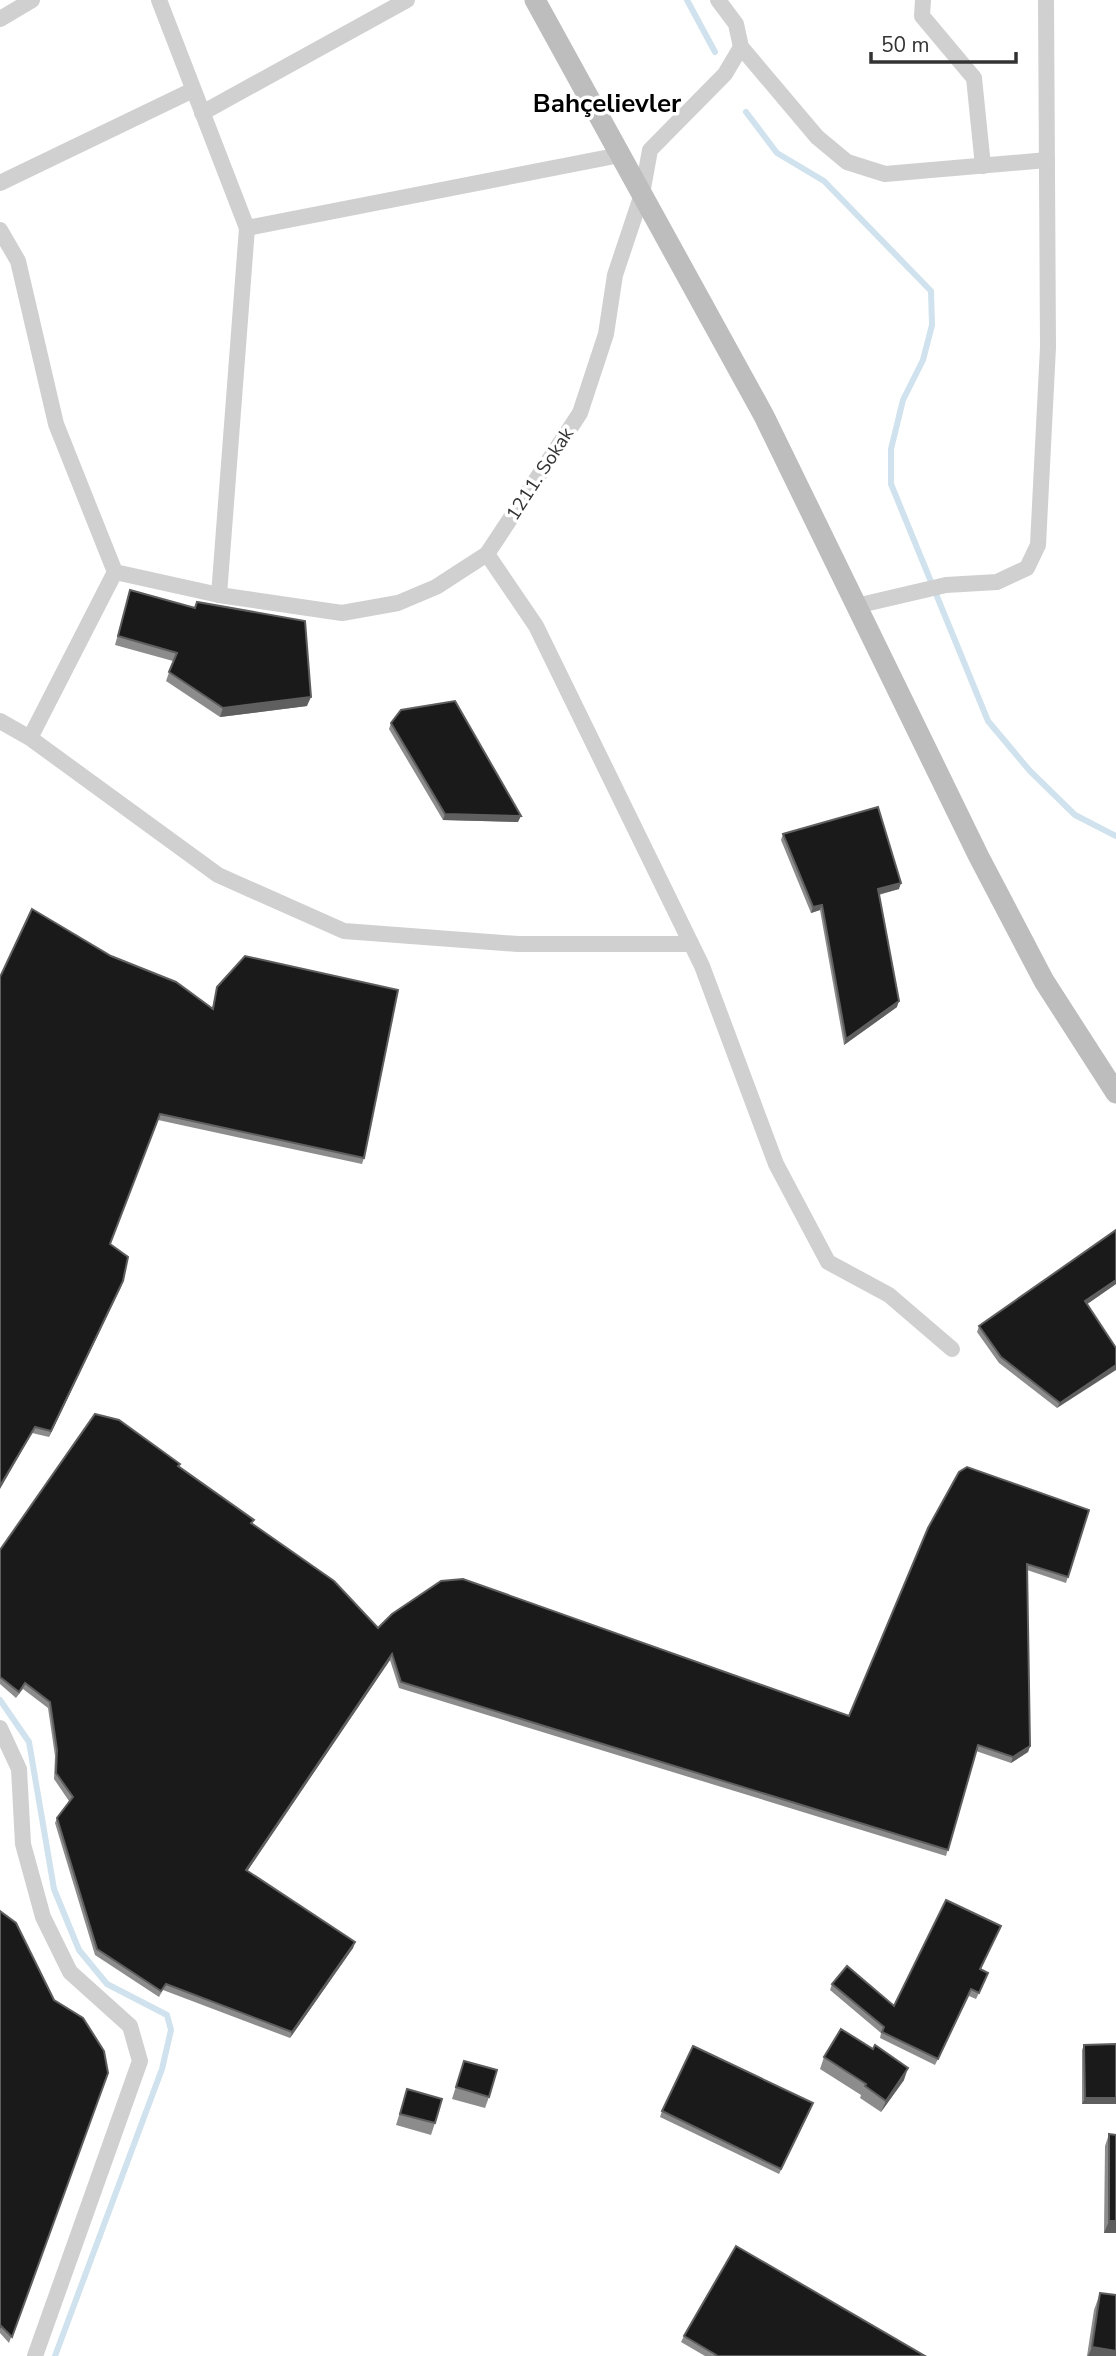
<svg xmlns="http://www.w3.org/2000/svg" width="1116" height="2356" font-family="'Nunito Sans',sans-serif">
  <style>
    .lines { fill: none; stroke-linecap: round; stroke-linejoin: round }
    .stream { stroke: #cfe2ee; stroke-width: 6 }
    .street { stroke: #d0d0d0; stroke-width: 16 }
    .secondary { stroke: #bdbdbd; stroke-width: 21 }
    .wall { fill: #8c8c8c }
    .shaded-wall { fill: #5f5f5f }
    .building { fill: #1a1a1a; stroke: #5f5f5f; stroke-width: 2 }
    .labels { text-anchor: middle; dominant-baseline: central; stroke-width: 7; stroke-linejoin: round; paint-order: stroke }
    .street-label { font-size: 19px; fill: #333; stroke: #fff }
    .district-label { font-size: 26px; font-weight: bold; fill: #000; stroke: #fff }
  </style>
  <rect width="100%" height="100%" fill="#fff"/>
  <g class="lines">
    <g class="stream">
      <path d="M687,0l28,52"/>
      <path d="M746,112l31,41 47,28 107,110 1,34 -9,35 -20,40 -12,49v35l97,237 42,50 45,44 41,21"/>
      <path d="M0,1700l29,42 25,147 25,61 28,34 60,31 4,15 -9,39 -107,287"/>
    </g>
    <g class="street">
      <path d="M159,0l88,228 -28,367"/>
      <path d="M718,0l18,24 5,23 76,90 30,25 38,12 162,-14"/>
      <path d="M923,0l-1,16 52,62 9,88"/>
      <path d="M0,19l32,-19"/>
      <path d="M202,113l205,-113"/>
      <path d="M0,183l193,-93"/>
      <path d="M247,228l373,-73"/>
      <path d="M0,230l18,31 38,163 59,148 -85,166"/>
      <path d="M487,554l49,72 166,340 74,198 52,98 61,33 63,54"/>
      <path d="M115,572l104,23 123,18 56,-10 38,-16 51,-33 93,-141 26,-79 9,-59 27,-81 8,-44 75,-76 16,-27"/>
      <path d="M856,606l90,-21 51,-3 30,-14 11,-23 10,-198 -2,-347"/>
      <path d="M0,721l30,17 188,137 126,56 174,13h173"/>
      <path d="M0,1728l19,41 4,75 20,73 27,55 60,54 10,35 -105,295"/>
    </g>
    <path class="secondary" d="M535,0l229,416 215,441 65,124 72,112"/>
  </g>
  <g class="wall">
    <path d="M130,590l177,116 -87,11 -54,-36 7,-20 -58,-16z"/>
    <path d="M391,723l127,99 -75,-2 -54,-91z"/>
    <path d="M783,834l116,55 -20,6 18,112 -53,38 -24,-135 -9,3 -30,-73z"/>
    <path d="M111,956l101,53 5,-22 147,171 -2,6 -204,-44 -48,124 13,37 -74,156 -17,-4z"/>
    <path d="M1116,1284l-29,20 29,44 -59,60 -58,-45 -22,-31 2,-6z"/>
    <path d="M180,1464l-2,3 76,53 -2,4 126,104 471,88 240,-206 -23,73 -39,-13 3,176 -2,6 -17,11 -35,-12 -30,105 -547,-168 -9,-28 -143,211 108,71 -2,6 -63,90 -127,-48 -4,7 -64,-42 -40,-132 2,-5 12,-17 -15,-22 1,-23 -7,-48 -25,-19 -7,9 -16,-14v-134z"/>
    <path d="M0,1911l54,89 54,73 -99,270 -9,-10z"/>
    <path d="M1001,1926l-20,43 5,10 -10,20 -7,-3 -34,69 -55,-27 1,-5 -51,-43 2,-6 62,22z"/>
    <path d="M1116,2044v60h-34v-54l2,-5z"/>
    <path d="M824,2057l80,23 -23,32 -21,-14 1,-3 -41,-26z"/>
    <path d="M464,2061l25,36 -4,11 -33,-9z"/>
    <path d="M407,2089l28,34 -4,12 -35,-10z"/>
    <path d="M811,2109l-32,65 -119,-57 2,-6z"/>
    <path d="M1109,2134l7,99h-12l1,-87z"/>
    <path d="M1100,2293l16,63h-29l7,-46z"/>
    <path d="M684,2336l241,20h-220l-24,-14z"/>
  </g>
  <g class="shaded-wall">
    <path d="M311,697l-4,9 -87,11 3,-9z"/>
    <path d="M445,814l76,2 -3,6 -75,-2z"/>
    <path d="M901,883l-2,6 -23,6 2,-6z"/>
    <path d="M822,905l-2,5 -9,3 2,-6z"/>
    <path d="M899,1001l-2,6 -53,38 2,-6z"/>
    <path d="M1116,1280v4l-33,23 2,-6z"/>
    <path d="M123,1281l-2,6 -72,150 2,-6z"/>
    <path d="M1116,1365v5l-59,38 3,-5z"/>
    <path d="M35,1427l-3,6 -32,56v-3z"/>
    <path d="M392,1654l-2,6 -146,216 2,-6z"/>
    <path d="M1030,1746l-2,6 -17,11 2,-6z"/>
    <path d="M355,1942l-2,6 -63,90 2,-6z"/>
    <path d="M908,2068l-4,12 -23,32 5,-11z"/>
    <path d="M1085,2098h31v6h-34z"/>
    <path d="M1109,2221h7v12h-12z"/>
    <path d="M1092,2347l24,4v5h-28z"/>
  </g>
  <g class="building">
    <path d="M130,590l65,18 2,-6 108,19 6,76 -88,11 -54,-36 8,-19 -59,-17z"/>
    <path d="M455,701l66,115 -76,-2 -54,-91 10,-13z"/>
    <path d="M878,807l23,76 -23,6 21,112 -53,38 -24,-134 -9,2 -30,-73z"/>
    <path d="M32,909l79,47 65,26 37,27 4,-22 28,-31 153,34 -34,168 -204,-44 -50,130 18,13 -5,24 -72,150 -16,-4 -35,59v-509z"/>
    <path d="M1116,1230v50l-31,21 31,47v17l-56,38 -59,-46 -22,-31z"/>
    <path d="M95,1414l24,6 61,44 -2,2 76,54 -3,3 83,58 44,47 14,-14 49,-33 22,-2 386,137 79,-188 31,-56 8,-5 122,43 -21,67 -41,-13 3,182 -17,11 -35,-12 -30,105 -547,-168 -9,-28 -146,216 109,72 -63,90 -126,-48 -5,7 -64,-42 -40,-131 16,-21 -17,-24 1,-23 -7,-48 -25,-19 -6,9 -19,-15v-127z"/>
    <path d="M946,1900l55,26 -21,43 8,4 -9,20 -8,-4 -33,70 -56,-27 2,-5 -52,-43 15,-18 47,40z"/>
    <path d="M0,1911l16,12 38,77 29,18 21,33 4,22 -96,264 -11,-11 -1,2z"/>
    <path d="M841,2029l32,20 2,-4 33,23 -22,33 -21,-15 1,-2 -42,-27z"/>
    <path d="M1116,2044v54h-31l-1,-53z"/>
    <path d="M693,2046l120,57 -32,66 -119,-58z"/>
    <path d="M464,2061l33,9 -8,27 -33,-10z"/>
    <path d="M407,2089l35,10 -7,24 -35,-9z"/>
    <path d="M1109,2134l7,1v86h-7z"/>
    <path d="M736,2246l189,110h-207l-34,-20z"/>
    <path d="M1100,2293l16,2v56l-24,-4z"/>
  </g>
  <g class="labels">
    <g class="street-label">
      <text transform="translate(540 474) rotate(-57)">1211. Sokak</text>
    </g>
    <g class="district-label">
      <text x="607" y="103">Bahçelievler</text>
    </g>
  </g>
  <path d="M871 52v10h145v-10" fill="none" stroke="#333333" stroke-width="3.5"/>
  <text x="881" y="52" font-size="21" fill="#333333" stroke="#ffffff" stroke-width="5" paint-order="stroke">50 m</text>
</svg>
